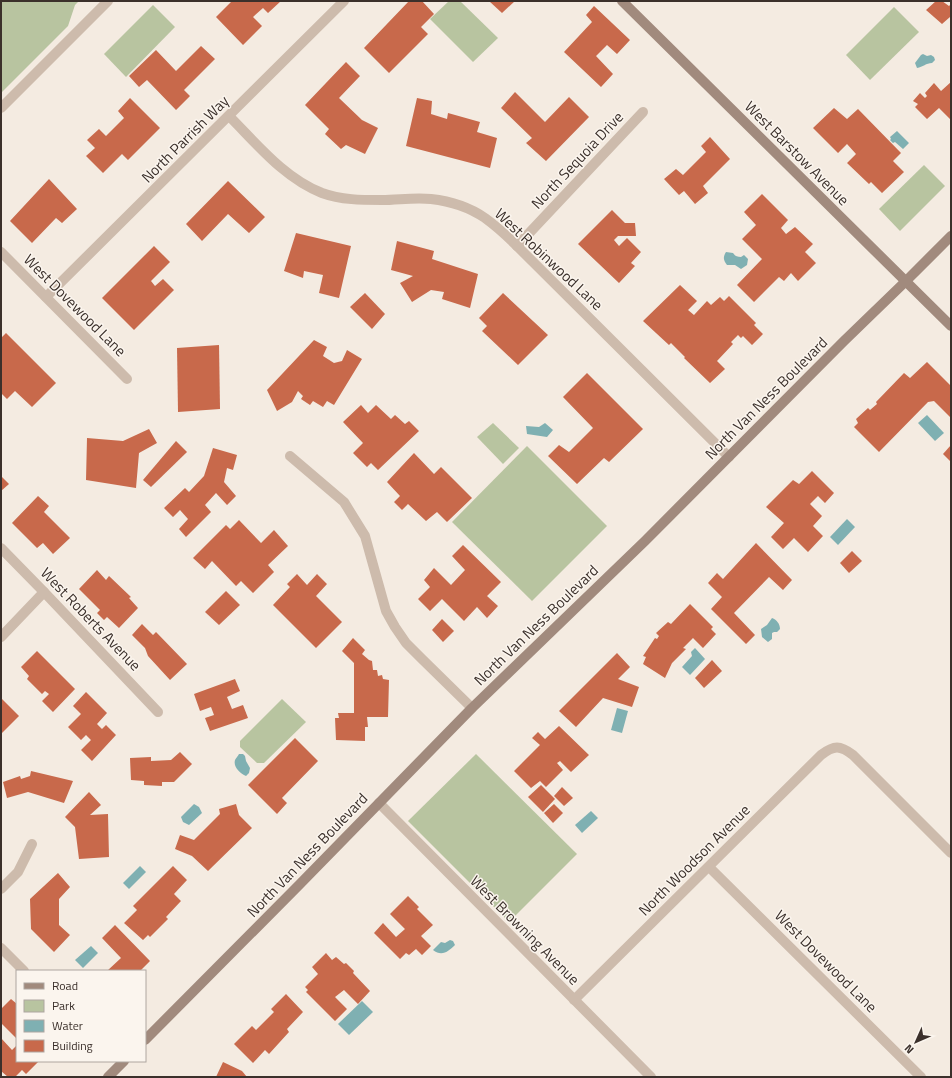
<svg xmlns="http://www.w3.org/2000/svg" width="952" height="1078" font-family="'Titillium Web',sans-serif">
  <style>
    .green { fill: #b8c4a0 }
    .water { fill: #7fb0b2 }
    .building { fill: #c8694b }
    .lines { fill: none; stroke-linecap: round; stroke-linejoin: round }
    .street { stroke: #cdbbac; stroke-width: 10 }
    .secondary { stroke: #a18a7d; stroke-width: 10 }
    .labels { text-anchor: middle; dominant-baseline: central; stroke-width: 3; stroke-linejoin: round; paint-order: stroke }
    .street-label { font-size: 15px; fill: #3b302b; stroke: #fbf5ee }
  </style>
  <rect width="100%" height="100%" fill="#f4ebe1"/>
  <g class="green">
    <path d="M1,1h78l-4,4 -7,21 -67,67z"/>
    <path d="M449,1h11l38,37 -25,24 -43,-43z"/>
    <path d="M153,5l22,22 -49,50 -22,-23z"/>
    <path d="M894,7l25,25 -49,48 -24,-25z"/>
    <path d="M924,165l21,21 -45,45 -21,-22z"/>
    <path d="M493,423l26,25 -16,16 -26,-27z"/>
    <path d="M527,446l80,80 -75,75 -80,-79z"/>
    <path d="M282,699l24,23 -42,41h-7l-17,-16v-6z"/>
    <path d="M476,754l101,100 -68,68 -101,-101z"/>
  </g>
  <g class="water">
    <path d="M923,54l4,2 4,-1 3,2 1,3 -3,3c-6,0 -9,4 -15,5l-2,-5 6,-8z"/>
    <path d="M897,131l12,12 -6,6 -8,-7 -2,1 -3,-3 1,-1 -1,-2z"/>
    <path d="M726,252l7,1c2,3 4,4 8,4l3,-2 4,4 -1,6 -6,4 -6,-4h-8c-4,-5 -4,-8 -1,-13z"/>
    <path d="M927,415l17,18 -9,8 -17,-18z"/>
    <path d="M545,423l8,7 -6,7 -20,-3 -1,-8 13,1z"/>
    <path d="M847,519l8,8 -17,18 -8,-8z"/>
    <path d="M772,618c5,2 8,6 8,11l-3,3h-3l-2,1v6l-4,3 -6,-5 -1,-8 6,-4z"/>
    <path d="M695,648l10,11 -15,16 -8,-8 10,-11 -1,-4z"/>
    <path d="M617,708l11,3 -6,22 -11,-3z"/>
    <path d="M239,754h4l2,2 1,5 4,7 -1,5 -3,3c-6,-3 -13,-9 -11,-16 1,-2 3,-4 4,-6z"/>
    <path d="M194,804l5,3 3,6 -13,12 -6,-3 -2,-5z"/>
    <path d="M591,811l7,7 -16,15 -7,-8z"/>
    <path d="M140,866l6,6 -17,17 -6,-6z"/>
    <path d="M450,940l3,1 2,4c-6,6 -13,12 -22,5l8,-8 4,1z"/>
    <path d="M91,946l7,7 -15,15 -8,-8z"/>
    <path d="M362,1001l11,11 -24,23 -11,-11z"/>
  </g>
  <g class="building">
    <path d="M232,1h49l-13,12 -5,-5 -10,9 9,9 -19,19 -27,-28z"/>
    <path d="M409,1h13l12,13 -13,13 7,7 -39,39 -25,-25z"/>
    <path d="M489,1h26l-13,12z"/>
    <path d="M936,1h6l7,5 2,-2v14l-1,-1 -8,7 -16,-14z"/>
    <path d="M594,6l36,34 -13,14 -10,-9 -11,11 17,18 -12,13 -37,-35 28,-30 -6,-7z"/>
    <path d="M201,46l14,13 -31,31 6,6 -14,14 -29,-30 -8,7 -10,-11 27,-26 20,21z"/>
    <path d="M346,62l14,14 -21,22 23,22 16,8 -13,26 -19,-9 -5,4 -16,-15 4,-5 -24,-24z"/>
    <path d="M951,82v38l-12,-12 -12,11 -12,-12 3,-3 -5,-3 7,-8 5,5 2,-2 -2,-3 9,-10 7,8z"/>
    <path d="M515,92l30,30 24,-25 20,20 -43,44 -20,-18 6,-5 -31,-30z"/>
    <path d="M130,98l30,30 -32,32 -6,-6 -19,19 -17,-17 9,-8 -8,-8 12,-11 7,7 18,-18 -6,-7z"/>
    <path d="M417,98l15,3 -1,13 16,5 1,-6 32,9 -3,10 20,6 -7,30 -84,-22z"/>
    <path d="M834,108l13,11 11,-10 43,44 -8,8 11,11 -22,21 -11,-11 -2,2 -22,-21 9,-9 -9,-10 -9,9 -25,-25z"/>
    <path d="M710,137l20,22 -27,27 5,7 -13,11 -11,-13 -5,4 -15,-16 12,-10 7,6 23,-23 -5,-6z"/>
    <path d="M49,179l28,30 -15,14 -6,-5 -24,25 -22,-22z"/>
    <path d="M228,181l37,36 -16,16 -21,-19 -26,27 -16,-17z"/>
    <path d="M762,194l26,26 -7,8 5,6 9,-7 18,17 -8,8 11,11 -18,18 -7,-8 -7,8 -5,-4 -25,25 -17,-17 25,-26 -20,-20 14,-14 -12,-13z"/>
    <path d="M612,210l13,13h10l1,13h-18l-4,4 5,6 8,-8 14,14 -10,11 4,3 -16,17 -41,-39z"/>
    <path d="M296,233l55,13 -12,52 -20,-5 4,-18 -19,-4 -1,7 -19,-7z"/>
    <path d="M397,241l37,10 -2,8 46,15 -8,34 -28,-9 2,-7 -13,-2 -19,12 -12,-19 13,-7 -22,-6z"/>
    <path d="M154,246l16,16 -19,19 4,5 8,-7 11,11 -40,40 -32,-32z"/>
    <path d="M680,285l17,16 -9,9 6,5 13,-14 4,4 9,-8 4,4 5,-5 27,27 -2,2 9,9 -11,11 -9,-9 -2,2 -3,-3 -7,7 2,2 -16,17 8,8 -15,14 -26,-25 1,-1 -14,-14 -2,2 -26,-24z"/>
    <path d="M365,293l20,21 -13,15 -22,-22z"/>
    <path d="M503,293l45,42 -30,30 -36,-34 5,-5 -8,-8z"/>
    <path d="M6,333l50,50 -24,24 -17,-16 -8,8 -6,-6v-55z"/>
    <path d="M314,340l13,7 -4,9 11,7 8,-2 5,-11 15,9 -28,46 -7,-4 -4,6 -10,-6 -3,4 -9,-6 2,-3 -5,-5 -6,11 -15,9 -10,-21z"/>
    <path d="M219,345l1,64 -42,3 -1,-64z"/>
    <path d="M927,362l24,24v32l-17,-17 -6,1 -49,50 -25,-25 4,-4 -2,-4 12,-11 2,2 7,-6 -1,-2 28,-29 6,5z"/>
    <path d="M587,373l56,56 -34,33 -5,-4 -27,26 -29,-28 11,-11 10,7 24,-24 -30,-31z"/>
    <path d="M361,405l7,8 8,-8 15,14 4,-4 10,9 4,-3 10,10 -41,39 -7,-7 -4,4 -14,-14 10,-10 -20,-21z"/>
    <path d="M149,429l8,14 -18,10 -3,35 -50,-8 1,-42 36,3z"/>
    <path d="M176,441l11,11 -36,35 -8,-7z"/>
    <path d="M951,445v17l-8,-8z"/>
    <path d="M213,448l24,7 -4,15 -6,-2 -3,14 12,14 -9,9 -11,-12 -11,12 6,7 -25,25 -7,-8 9,-10 -8,-9 -7,7 -9,-9 21,-20 4,4 15,-16z"/>
    <path d="M414,453l20,21 7,-7 31,31 -25,24 -10,-10 -11,9 -18,-17 -6,6 -8,-8 6,-6 -13,-14z"/>
    <path d="M812,471l22,22 -9,10 -7,-7 -8,8 12,12 -9,10 10,10 -15,16 -14,-14 -11,11 -12,-12 13,-14 -18,-16 27,-27 6,4z"/>
    <path d="M1,476l8,8 -8,7z"/>
    <path d="M38,496l11,10 -5,6 26,26 -17,16 -10,-11 -6,5 -25,-25z"/>
    <path d="M239,520l22,23 13,-13 14,16 -20,19 6,7 -21,21 -12,-12 -5,5 -24,-25 -7,8 -12,-11 33,-33 4,4z"/>
    <path d="M756,543l36,37 -9,10 -14,-13 -35,36 21,22 -9,9 -35,-35 11,-12 -14,-14 9,-10 6,6z"/>
    <path d="M463,545l38,37 -14,14 11,10 -11,12 -10,-11 -13,14 -22,-22 -12,12 -12,-12 12,-12 -6,-7 10,-12 17,17 14,-15 -13,-14z"/>
    <path d="M852,551l10,10 -13,12 -9,-10z"/>
    <path d="M97,570l9,10 3,-4 22,21 -2,1 9,10 -19,20 -12,-11 -3,3 -7,-7 3,-3 -21,-21z"/>
    <path d="M297,574l10,11 10,-11 10,10 -11,12 26,26 -26,26 -43,-43 17,-18 -3,-3z"/>
    <path d="M226,591l14,14 -21,20 -14,-13z"/>
    <path d="M690,604l23,23 -2,2 5,5 -13,14 -10,-10 -10,10 3,1 -14,14 -7,15 -22,-14 3,-7 -3,-1 12,-18 2,1 2,-3 -3,-3 12,-11 3,2z"/>
    <path d="M442,619l12,12 -11,11 -11,-12z"/>
    <path d="M142,624l11,11 3,-3 31,32 -17,16 -22,-24 -3,-8 -13,-13z"/>
    <path d="M353,638l12,12 -3,4 7,6 3,1 1,9h4l1,6 4,-1 1,4 6,1 -1,37h-21l1,10h-3v14l-29,-1 -1,-22h4l-1,-5h16v-50l-12,-12z"/>
    <path d="M37,651l38,38 -22,23 -11,-11 7,-7 -4,-3 -3,3 -15,-15 2,-3 -8,-9z"/>
    <path d="M617,653l13,14 -12,12 21,8 -7,20 -29,-9 -27,29 -17,-16z"/>
    <path d="M712,660l10,11 -18,17 -9,-10z"/>
    <path d="M235,679l5,12 -13,6 5,12 11,-4 5,13 -38,13 -5,-13 9,-3 -3,-8 -11,4 -6,-17z"/>
    <path d="M86,692l21,21 -10,11 5,5 4,-4 10,10 -24,26 -11,-11 10,-10 -5,-5 -5,5 -13,-13 13,-13 -8,-8z"/>
    <path d="M1,698l18,18 -18,18z"/>
    <path d="M559,726l30,29 -18,17 -11,-11 -3,2 6,7 -17,17 -6,-6 -9,7 -17,-17 26,-26 -8,-7 6,-6 7,7z"/>
    <path d="M295,738l23,23 -36,37 5,5 -10,11 -29,-29z"/>
    <path d="M180,752l12,12 -18,18h-12v4l-18,-1v-4l-13,-1 -1,-22 21,-1v4l20,-1z"/>
    <path d="M31,771l42,10 -9,22 -36,-11 -21,6 -4,-16 17,-6 1,3 9,-3z"/>
    <path d="M541,785l14,14 -12,13 -15,-15z"/>
    <path d="M562,787l11,11 -9,8 -10,-10z"/>
    <path d="M89,792l12,13 -11,10 18,-1 1,43 -30,2 -4,-32 -10,-10z"/>
    <path d="M236,804l3,11 13,13 -44,43 -16,-15 -17,-7 5,-14 14,5 26,-26 -1,-5z"/>
    <path d="M554,804l9,9 -10,10 -9,-10z"/>
    <path d="M173,866l14,14 -13,14 7,7 -15,16 2,2 -18,18 -2,-2 -5,5 -19,-17 13,-13 -4,-4z"/>
    <path d="M58,873l12,14 -11,12v26l11,10 -16,17 -23,-23 -1,-30z"/>
    <path d="M408,896l11,11 -2,2 16,16 -12,11 10,10 -9,9 -6,-6 -7,6 -3,-2 -6,6 -26,-26 9,-10 13,14 9,-8 -15,-15z"/>
    <path d="M115,925l35,36 -10,10h-33l14,-13 -19,-20z"/>
    <path d="M326,953l6,7 4,-3 8,7 2,-1 8,8 -1,2 17,18 -12,13 -14,-14 -9,7 12,12 -12,12 -29,-29 2,-2 -3,-3 13,-13 -6,-7z"/>
    <path d="M286,994l17,18 -16,17 2,3 -20,22 -4,-4 -12,13 -19,-19 18,-18 4,4 18,-18 -3,-3z"/>
    <path d="M11,999l6,5v35l-16,-16v-14z"/>
    <path d="M1,1038l11,12 5,-5v16h22l-13,13 -4,-4 -7,7h-7l-7,-6z"/>
    <path d="M223,1062l19,9 5,6h-31z"/>
  </g>
  <g class="lines">
    <g class="street">
      <path d="M1,108l107,-107"/>
      <path d="M229,116c28,28 55,62 93,77 19,7 40,7 60,7 16,0 33,-3 49,-1 18,2 38,8 54,19 11,8 22,18 32,28l212,211"/>
      <path d="M517,246l126,-134"/>
      <path d="M1,252l126,127"/>
      <path d="M46,297l298,-296"/>
      <path d="M290,456l54,46 21,34 21,75 9,16 11,16 16,16 50,49"/>
      <path d="M1,548l43,44 114,120"/>
      <path d="M1,637l43,-45"/>
      <path d="M379,803l272,274"/>
      <path d="M709,867l212,210"/>
      <path d="M1,889l17,-17 14,-28"/>
      <path d="M1,948l23,23"/>
      <path d="M574,1000l247,-245c13,-10 19,-10 32,0l98,98"/>
    </g>
    <g class="secondary">
      <path d="M622,1l329,325"/>
      <path d="M145,1040l154,-155 173,-177 173,-167 199,-200 62,-60 45,-45"/>
      <path d="M108,1077l16,-16"/>
    </g>
  </g>
  <g class="labels">
    <g class="street-label">
      <text transform="translate(185 139) rotate(-45)">North Parrish Way</text>
      <text transform="translate(797 153) rotate(45)">West Barstow Avenue</text>
      <text transform="translate(577 160) rotate(-47)">North Sequoia Drive</text>
      <text transform="translate(549 259) rotate(43)">West Robinwood Lane</text>
      <text transform="translate(75 305) rotate(45)">West Dovewood Lane</text>
      <text transform="translate(766 398) rotate(-45)">North Van Ness Boulevard</text>
      <text transform="translate(91 619) rotate(46)">West Roberts Avenue</text>
      <text transform="translate(536 625) rotate(-44)">North Van Ness Boulevard</text>
      <text transform="translate(307 855) rotate(-46)">North Van Ness Boulevard</text>
      <text transform="translate(694 860) rotate(-45)">North Woodson Avenue</text>
      <text transform="translate(525 930) rotate(45)">West Browning Avenue</text>
      <text transform="translate(826 961) rotate(45)">West Dovewood Lane</text>
    </g>
  </g>
  <rect width="952" height="1078" fill="none" stroke="#3b302b" stroke-width="4"/>
  <rect x="16" y="970" width="130" height="92" fill="#fbf5ee" stroke="#aea6a0"/>
  <rect x="24" y="983" width="20" height="6" fill="#a18a7d" stroke="#aea6a0"/>
  <text x="52" y="990" font-size="12" fill="#3b302b">Road</text>
  <rect x="24" y="1000" width="20" height="12" fill="#b8c4a0" stroke="#aea6a0"/>
  <text x="52" y="1010" font-size="12" fill="#3b302b">Park</text>
  <rect x="24" y="1020" width="20" height="12" fill="#7fb0b2" stroke="#aea6a0"/>
  <text x="52" y="1030" font-size="12" fill="#3b302b">Water</text>
  <rect x="24" y="1040" width="20" height="12" fill="#c8694b" stroke="#aea6a0"/>
  <text x="52" y="1050" font-size="12" fill="#3b302b">Building</text>
  <g transform="translate(916 1042) rotate(225)" stroke="#fbf5ee" stroke-width="3" paint-order="stroke">
  <path d="M0-3L7 15L0 10L-7 15Z" fill="#3b302b"/>
  <text y="-6" font-size="11" font-weight="bold" text-anchor="middle" fill="#3b302b">N</text>
  </g>
</svg>
